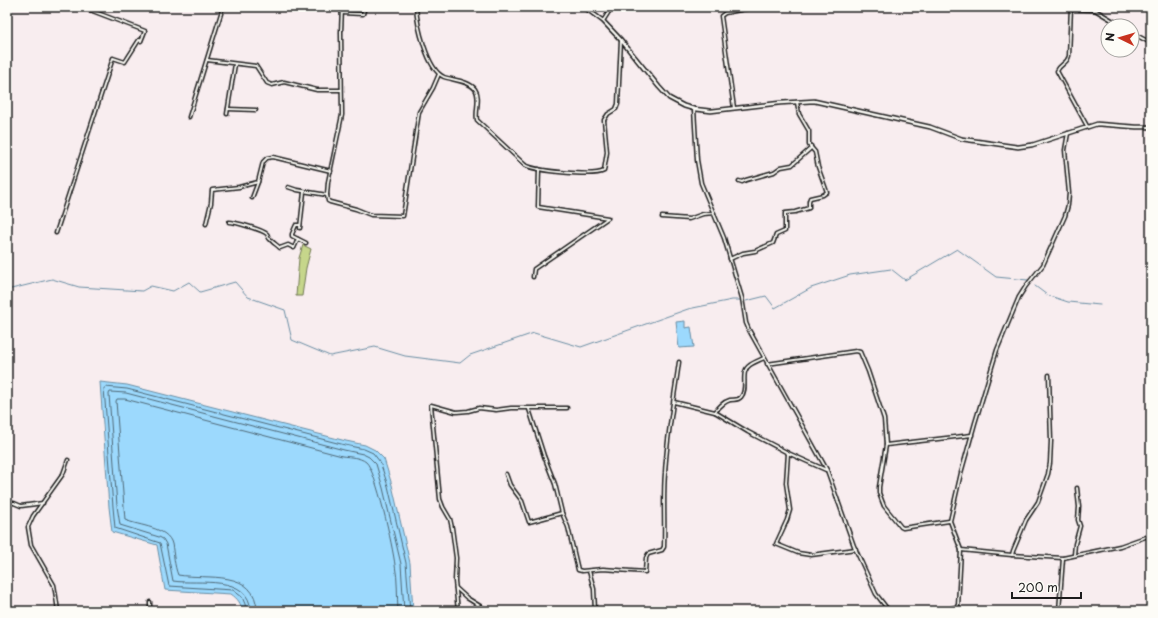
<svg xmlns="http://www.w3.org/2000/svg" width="1158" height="618" font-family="'Playpen Sans',sans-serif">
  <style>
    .green { fill: #c6d68b; stroke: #717954 }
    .water { fill: #9cd9fd; stroke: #698da3 }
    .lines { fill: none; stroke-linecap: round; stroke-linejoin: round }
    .shore { stroke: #4f6876; stroke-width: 1 }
    .stream { stroke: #698da3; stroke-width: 1 }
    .minor-casing { stroke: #1c1c1c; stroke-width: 5 }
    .tertiary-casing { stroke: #1c1c1c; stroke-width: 5.5 }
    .minor { stroke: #fdfcf7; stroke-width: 2 }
    .tertiary { stroke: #fdfcf7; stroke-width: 2.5 }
  </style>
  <rect width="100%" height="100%" fill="#f8edef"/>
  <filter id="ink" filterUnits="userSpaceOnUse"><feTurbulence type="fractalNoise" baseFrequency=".025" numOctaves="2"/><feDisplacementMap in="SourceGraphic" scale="8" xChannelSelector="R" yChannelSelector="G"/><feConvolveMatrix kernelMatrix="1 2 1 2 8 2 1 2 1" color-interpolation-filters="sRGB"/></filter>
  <g filter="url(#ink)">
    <path class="green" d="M303,245l8,4 -5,19 -4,28h-6l3,-38z"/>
    <g class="water">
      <path d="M685,321v7l6,-1 3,20 -15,1 -3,-26z"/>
      <path d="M100,382l27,3 219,56 19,4 10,5 9,9 8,26 18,78 3,48h-171c-1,-8 -4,-12 -11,-17l-66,-4 -8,-45 -45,-13 -3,-25z"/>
    </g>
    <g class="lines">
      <g class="shore">
        <path d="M246,611l-1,-7 -3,-7 -9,-7 -64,-4 -9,-43 -45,-15 -2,-21 -9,-119 1,-1 22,2 218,56 19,4 9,4 7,9 8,24 18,77 4,48"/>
        <path d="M251,611c-2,-38 -53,-26 -78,-30l-7,-37 -3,-5 -4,-2 -39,-12 -3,-19 -8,-112 1,-2 16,1 218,57 19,4 6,3 7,7 7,24 18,76 3,47"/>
        <path d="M257,611c-1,-43 -50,-31 -79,-36 -4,-10 -4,-21 -6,-31 -4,-17 -33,-18 -47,-24l-9,-119 1,-2h8l217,57c7,1 18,1 24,6 10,8 27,86 29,103 3,15 2,31 3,46"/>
      </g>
      <g class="stream">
        <path d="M1035,286l12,9 21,7 32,3"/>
        <path d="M7,290l45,-11 27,8 63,4 9,-5 22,5 16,-9 11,10 35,-10 13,15 37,13 7,30 38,16 45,-9 30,9 55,7 10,-8 64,-22 47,14 107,-38 44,-9h9"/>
        <path d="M746,301l20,-5 9,12 36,-20 39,-13 41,-6 14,11 52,-31 39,28 32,3"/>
      </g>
      <defs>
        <g id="minor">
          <path d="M342,7l-1,25 1,83 -14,67 -1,13 1,6 2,1 26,7 15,6 32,1 16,-104 14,-24 6,-14"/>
          <path d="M416,7c1,17 11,63 28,70 9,3 25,4 31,12 6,8 0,22 2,31l48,45c10,6 69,12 79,6l3,-19 -3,-32 4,-6 8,-5 2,-5 3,-64"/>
          <path d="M1065,7l6,2 24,1 27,16"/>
          <path d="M1071,7l-2,49c-2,8 -9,8 -12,15l30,55"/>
          <path d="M342,13l21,1 2,-7"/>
          <path d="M603,21l9,-14"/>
          <path d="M1132,33l19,10"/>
          <path d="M207,60l49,6 11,17 5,2 12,-3 33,8h24"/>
          <path d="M734,108l-13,-92 4,-3 30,-6"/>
          <path d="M228,109l28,1"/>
          <path d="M694,109l3,51 4,23 23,55 18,60 4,25 3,7 78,140 27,76 22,48 13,17"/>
          <path d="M227,114l8,-50"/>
          <path d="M189,117l34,-110"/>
          <path d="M1068,133l-3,17 4,43 -1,12 -3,11 -22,49 -17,21 -7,11 -22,53 -22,73 -14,50 -11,48 11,29 51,5 51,3 57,-12 31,-11"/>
          <path d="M739,181l3,1 4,-2 28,-8 7,-5 11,-2 18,-16 1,-3"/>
          <path d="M288,187l9,3 30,5"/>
          <path d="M252,198l6,-16"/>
          <path d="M662,217l27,2 14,-5 11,-1"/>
          <path d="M229,222c6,0 34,8 38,12 1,1 1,4 3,5 2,3 7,6 10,9l8,-3 6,3 4,-9"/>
          <path d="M206,224l5,-21 1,-13 27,-3 19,-5 5,-20 4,-4 6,-1 58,14"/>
          <path d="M300,225h-4l-4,9v2l14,7"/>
          <path d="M300,228l4,-36"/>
          <path d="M56,233l57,-175 12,4 14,-22 2,1 4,-10 -63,-24"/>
          <path d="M730,259l13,-6 12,-2 18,-8 3,-8 9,-4v-18l10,-1 14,-4v-7l1,-3 13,-3 4,-3 -9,-25 -3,-15 -6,-7v-14l-10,-17 -2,-12"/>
          <path d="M533,277l1,-8 74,-51 -70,-11 1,-38"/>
          <path d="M767,364l89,-13 4,1 8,19 16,48 2,26 -7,42v6l5,13 17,21 2,1 46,-7"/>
          <path d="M674,402l41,10 33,20 40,21 38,17"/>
          <path d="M529,409l15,47 11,28 7,29 6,14 10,43 4,1 21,-2 42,3 1,-14 2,-4 14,-4 2,-3c1,-25 -1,-50 1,-74 2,-37 9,-74 14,-111"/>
          <path d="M715,412c4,-5 8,-10 15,-12 4,-1 8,1 11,-3 8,-9 -2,-25 9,-32 4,-3 10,-5 14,-7"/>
          <path d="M886,445l86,-10"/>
          <path d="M788,453l-2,30 4,27 -3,10 -11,24 22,9 13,2 45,-6"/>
          <path d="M506,474l4,11 12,16 7,21 33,-9"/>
          <path d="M7,503h7l7,3 22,-3"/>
          <path d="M1012,555l1,-4 13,-31 12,-18 10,-28 2,-11 1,-22 -2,-66"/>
          <path d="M1074,555l1,-11 5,-18 -2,-6 1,-13 -2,-19"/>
          <path d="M589,571l5,18 1,22"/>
          <path d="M456,588l11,10 21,13"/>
          <path d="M150,602v9"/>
          <path d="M58,611l-2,-14 -2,-12 -23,-40 -3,-18 5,-11 30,-42 5,-14"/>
          <path d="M458,611l-3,-30 1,-23 -4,-30 -2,-9 -7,-12 -3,-8 -9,-94 25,7 12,-1 11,-3 17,2 15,-2h56"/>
          <path d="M943,611l15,-5"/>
          <path d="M959,611l-1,-5 3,-56"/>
          <path d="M1059,611l4,-53"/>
          <path d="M1148,611l3,-1"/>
        </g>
        <path id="tertiary" d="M584,7l19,14 18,19 38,47 10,11 15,8 10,3 17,2 69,-8 34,-2 116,26 32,12 56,8 14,-2 65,-21 39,3h15"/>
      </defs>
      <use href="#minor" class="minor-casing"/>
      <use href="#tertiary" class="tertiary-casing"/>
      <use href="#minor" class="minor"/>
      <use href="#tertiary" class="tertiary"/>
    </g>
  </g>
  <rect width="1158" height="618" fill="none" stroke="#fdfcf7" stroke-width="24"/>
  <rect x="12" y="12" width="1134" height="594" fill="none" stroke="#1c1c1c" stroke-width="1.5" filter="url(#ink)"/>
  <g transform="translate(1120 38) rotate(275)"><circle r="19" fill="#fdfcf7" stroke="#a3a29f"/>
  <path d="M0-3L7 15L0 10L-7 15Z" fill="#c8321e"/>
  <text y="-6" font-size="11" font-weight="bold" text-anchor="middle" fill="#1c1c1c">N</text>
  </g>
  <path d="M1012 592v6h69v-6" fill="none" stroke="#1c1c1c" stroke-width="2"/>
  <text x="1018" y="592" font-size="12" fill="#1c1c1c" stroke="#fdfcf7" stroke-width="3" paint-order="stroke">200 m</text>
</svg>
